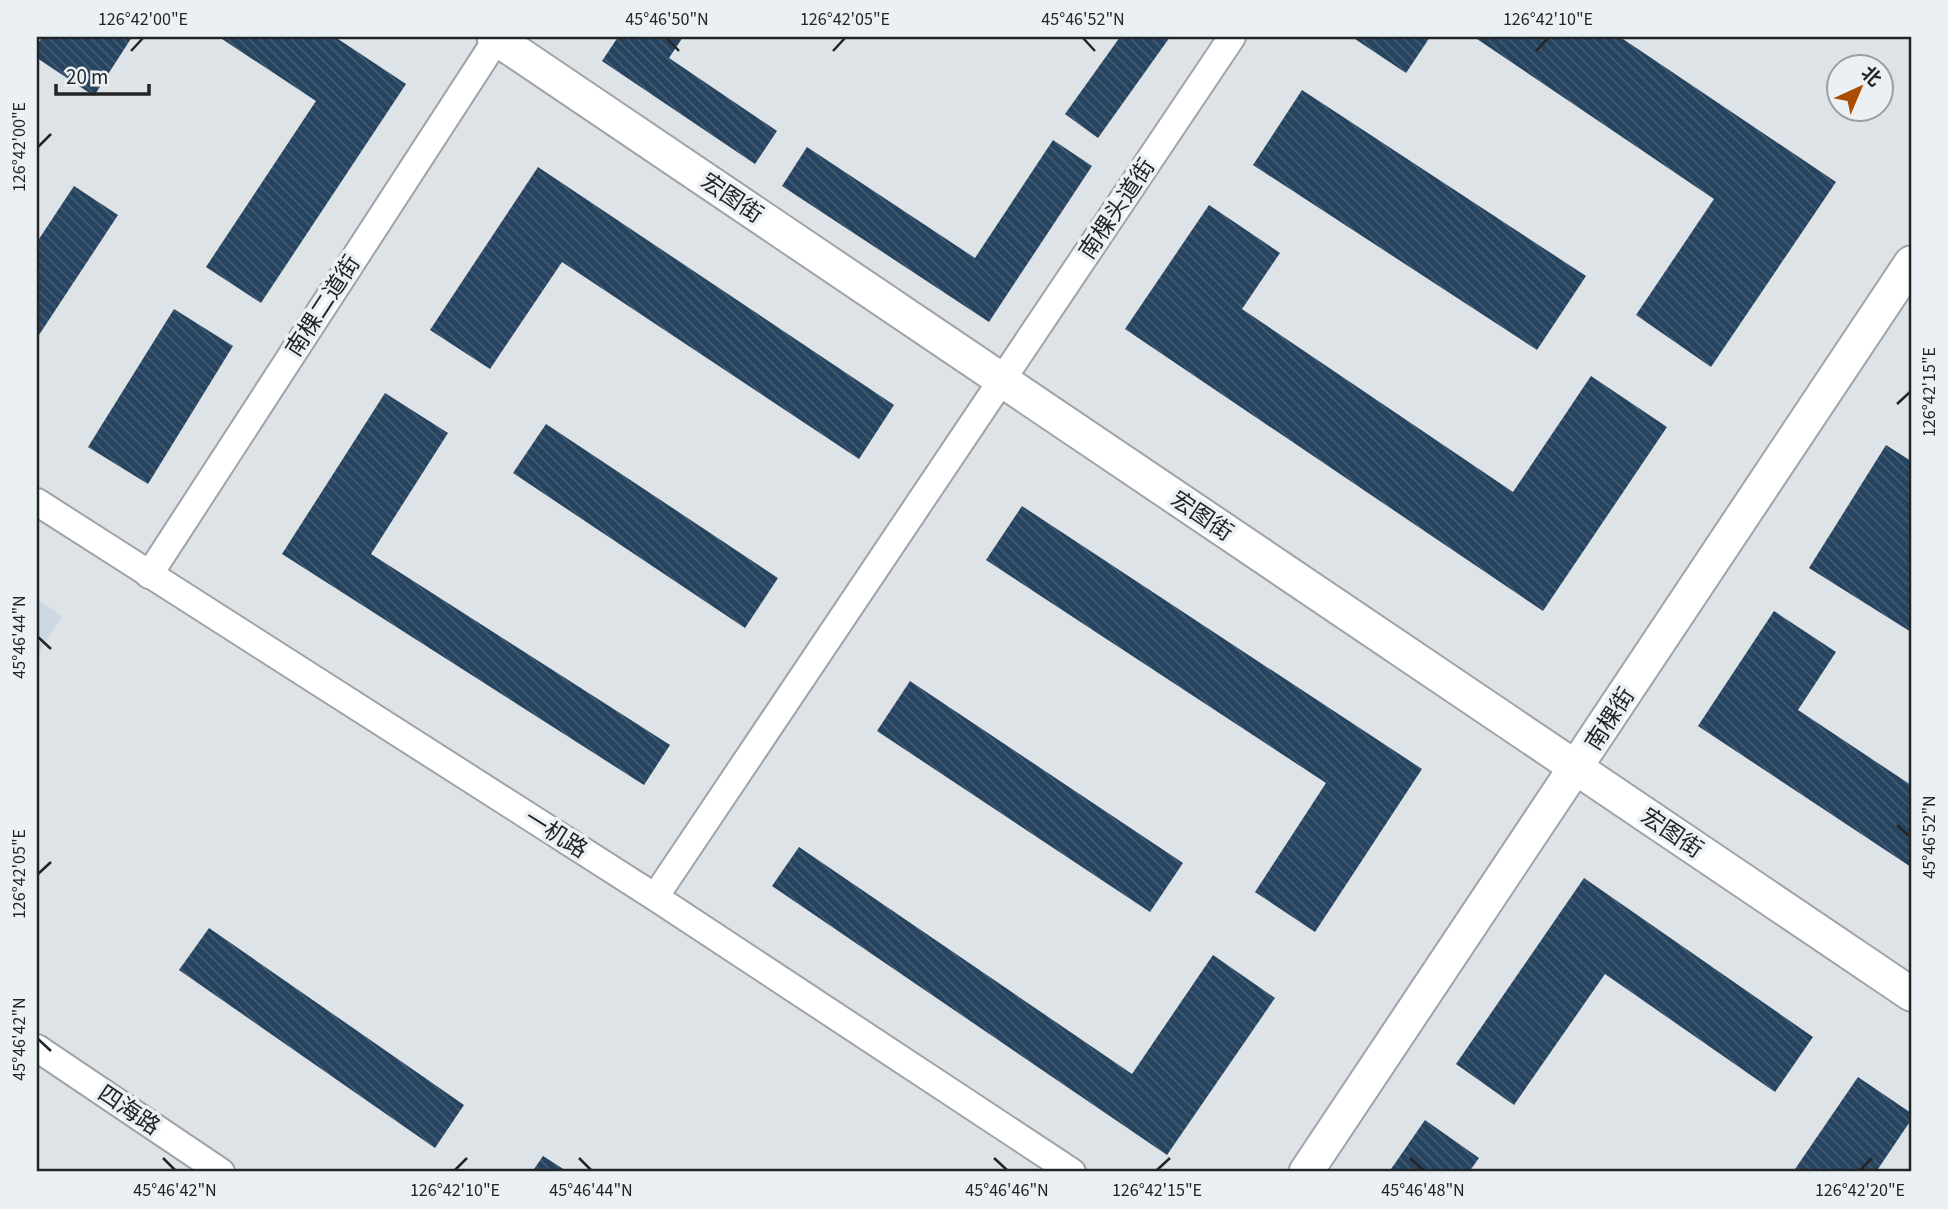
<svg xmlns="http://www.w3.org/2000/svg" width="1948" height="1209" font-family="'Source Sans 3','Noto Sans SC',sans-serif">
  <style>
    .built { fill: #ced8e2 }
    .building { fill: url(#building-back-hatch) }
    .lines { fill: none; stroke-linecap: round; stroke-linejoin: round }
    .minor-casing { stroke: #9fa3a8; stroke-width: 30 }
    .tertiary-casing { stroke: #9fa3a8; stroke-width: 37 }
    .minor { stroke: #fff; stroke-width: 26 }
    .tertiary { stroke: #fff; stroke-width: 33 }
    .ticks { fill: none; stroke: #232426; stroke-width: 2.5 }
    .labels { text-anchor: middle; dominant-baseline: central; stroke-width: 7; stroke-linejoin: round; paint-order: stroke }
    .street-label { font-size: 23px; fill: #232426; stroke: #ebf0f5 }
    .neatline { fill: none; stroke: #232426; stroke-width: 2.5 }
    .ticks-label { font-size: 18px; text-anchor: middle; fill: #232426 }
  </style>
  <defs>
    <pattern id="building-back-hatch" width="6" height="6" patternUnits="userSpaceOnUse" patternTransform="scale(1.75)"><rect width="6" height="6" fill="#26445f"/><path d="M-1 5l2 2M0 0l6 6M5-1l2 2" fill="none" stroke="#445c72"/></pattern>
  </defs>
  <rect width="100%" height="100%" fill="#dee3e7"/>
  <path class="built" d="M37,599l25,17 -25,40z"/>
  <g class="building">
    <path d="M42,37h90l-38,59 -57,-38v-13z"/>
    <path d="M219,37h116l71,47 -145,219 -55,-36 110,-166z"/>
    <path d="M618,37h65l-14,21 108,73 -22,33 -153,-103z"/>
    <path d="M1120,37h50l-72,101 -33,-24z"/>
    <path d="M1352,37h78l-24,36z"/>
    <path d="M1474,37h146l216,145 -125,185 -75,-52 78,-116z"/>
    <path d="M1302,90l284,186 -49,74 -284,-185z"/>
    <path d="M1053,140l39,26 -103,156 -207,-136 25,-39 168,111z"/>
    <path d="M538,167l356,238 -35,54 -297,-197 -72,107 -60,-39z"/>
    <path d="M74,186l44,29 -81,123v-96z"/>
    <path d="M1209,205l71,48 -38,56 271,183 78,-116 76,51 -124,184 -418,-282z"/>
    <path d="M174,309l59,37 -85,138 -60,-37z"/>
    <path d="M385,393l63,40 -77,121 299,191 -26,40 -362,-231z"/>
    <path d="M546,424l232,154 -33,50 -232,-155z"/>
    <path d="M1886,445l25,16v171l-102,-64z"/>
    <path d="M1022,506l400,263 -107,163 -60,-40 71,-109 -340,-223z"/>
    <path d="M1774,611l62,41 -38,58 113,75v82l-213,-141z"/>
    <path d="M910,681l273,182 -33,49 -273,-181z"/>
    <path d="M799,847l333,227 81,-119 62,43 -108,157 -395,-269z"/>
    <path d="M1584,878l229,159 -38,55 -170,-118 -91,131 -58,-41z"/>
    <path d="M209,928l255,177 -29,43 -256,-178z"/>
    <path d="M1858,1077l53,36v7l-35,52h-83z"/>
    <path d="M1425,1120l54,38 -10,14h-80z"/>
    <path d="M543,1156l25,16h-36z"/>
  </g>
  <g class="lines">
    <defs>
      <g id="minor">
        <path d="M37,502l618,395 417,275"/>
        <path d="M149,575l349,-538"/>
        <path d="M655,897l577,-860"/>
        <path d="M37,1048l184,124"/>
      </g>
      <g id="tertiary">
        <path d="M494,37l1417,957"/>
        <path d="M1306,1172l605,-909"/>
      </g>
    </defs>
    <use href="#minor" class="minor-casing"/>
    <use href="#tertiary" class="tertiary-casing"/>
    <use href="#minor" class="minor"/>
    <use href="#tertiary" class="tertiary"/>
  </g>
  <path class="ticks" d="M667,38l12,13M1083,38l12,13M131,51l12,-13M833,51l12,-13M1536,51l12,-13M38,147l13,-13M1897,404l13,-12M38,637l13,12M1897,825l13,12M38,874l13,-12M38,1039l13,12M163,1158l12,12M579,1158l12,12M994,1158l13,12M1410,1158l13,12M455,1170l12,-12M1157,1170l13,-12M1860,1170l12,-12"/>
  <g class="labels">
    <g class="street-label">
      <text transform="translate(732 198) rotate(34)">宏图街</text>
      <text transform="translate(1117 209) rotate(-56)">南棵头道街</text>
      <text transform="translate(323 306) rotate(-57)">南棵二道街</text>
      <text transform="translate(1202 516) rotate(34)">宏图街</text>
      <text transform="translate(1610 719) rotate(-57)">南棵街</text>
      <text transform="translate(1672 833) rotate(34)">宏图街</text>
      <text transform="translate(556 834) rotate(32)">一机路</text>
      <text transform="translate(129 1110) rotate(34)">四海路</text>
    </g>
  </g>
  <rect width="1948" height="1209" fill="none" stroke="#ebf0f5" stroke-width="77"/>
  <g transform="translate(1860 88) rotate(44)"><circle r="33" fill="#ebf0f5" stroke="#9b9ea2" stroke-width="2"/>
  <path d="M0-5L12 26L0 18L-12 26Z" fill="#ab4c00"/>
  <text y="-10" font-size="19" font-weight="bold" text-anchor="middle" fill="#232426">北</text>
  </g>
  <path d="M56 84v10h93v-10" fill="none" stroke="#232426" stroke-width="3.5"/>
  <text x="66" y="84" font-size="21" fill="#232426" stroke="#ebf0f5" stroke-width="5" paint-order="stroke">20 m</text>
  <rect x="38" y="38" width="1872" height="1132" class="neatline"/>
  <g class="ticks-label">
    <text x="143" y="25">126°42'00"E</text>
    <text x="667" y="25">45°46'50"N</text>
    <text x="845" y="25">126°42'05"E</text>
    <text x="1083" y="25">45°46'52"N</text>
    <text x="1548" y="25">126°42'10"E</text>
    <text transform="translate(19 147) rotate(-90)" y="6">126°42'00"E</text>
    <text transform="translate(1929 392) rotate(-90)" y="6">126°42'15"E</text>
    <text transform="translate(19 637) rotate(-90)" y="6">45°46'44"N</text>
    <text transform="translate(1929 837) rotate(-90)" y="6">45°46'52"N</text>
    <text transform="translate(19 874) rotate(-90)" y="6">126°42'05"E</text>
    <text transform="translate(19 1039) rotate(-90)" y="6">45°46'42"N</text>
    <text x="175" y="1196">45°46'42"N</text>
    <text x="455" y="1196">126°42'10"E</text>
    <text x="591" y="1196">45°46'44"N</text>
    <text x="1007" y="1196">45°46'46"N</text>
    <text x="1157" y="1196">126°42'15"E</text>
    <text x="1423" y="1196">45°46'48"N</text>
    <text x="1860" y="1196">126°42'20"E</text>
  </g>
</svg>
